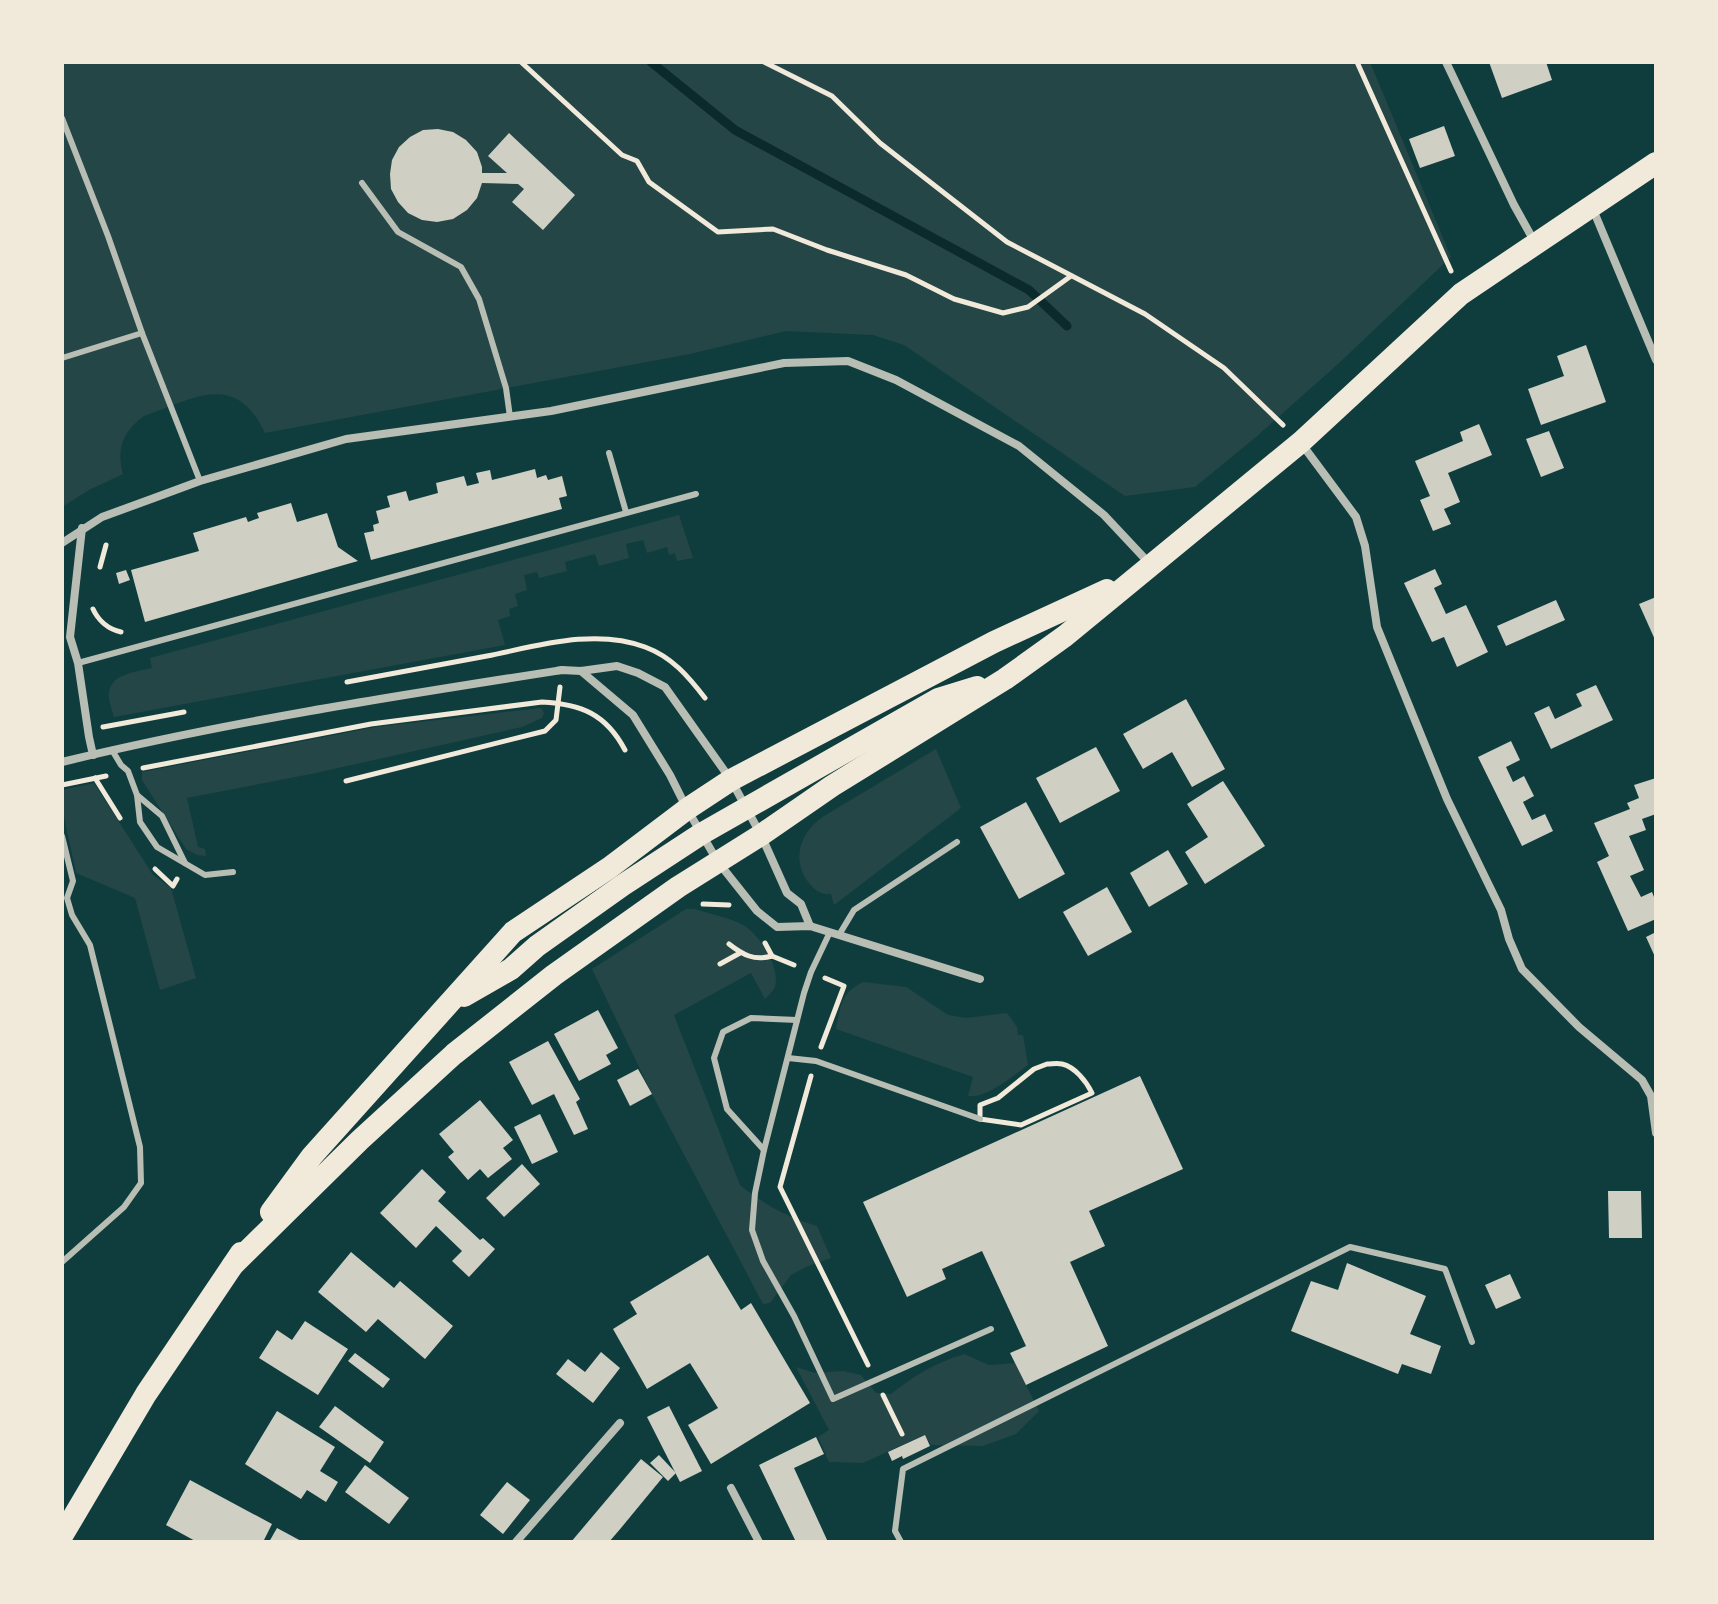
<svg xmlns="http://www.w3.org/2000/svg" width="1718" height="1604" font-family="Roboto,sans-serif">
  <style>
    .green { fill: #244646 }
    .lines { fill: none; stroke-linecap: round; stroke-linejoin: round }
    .stream { stroke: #0a2a2b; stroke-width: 9 }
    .building { fill: #cfcfc3 }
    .path { stroke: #f1e9da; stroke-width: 5 }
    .service { stroke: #b8beb3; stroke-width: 6 }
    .minor { stroke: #b8beb3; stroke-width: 8 }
    .trunk { stroke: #f1e9da; stroke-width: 22 }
  </style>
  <rect width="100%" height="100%" fill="#0f3d3e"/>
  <g class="green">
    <path d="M62,62h1308l81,195 -113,107 -82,73 -61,50 -70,9 -221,-151 -31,-10 -87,-4 -96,23 -425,79c-30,-63 -71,-34 -121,-17 -21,15 -28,33 -21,58l-34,16 -27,17z"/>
    <path d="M679,515l14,43 -16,3 -2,-8 -6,2 -2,-8 -20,6 -4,-13 -17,4 3,14 -30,8 -4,-12 -30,8 2,9 -28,7 -2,-6 -13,3 3,15 -12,4 3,12 -9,3 1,7 -12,4 7,25 -391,72c-2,-7 -6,-18 -5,-25 3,-19 28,-20 43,-24l-2,-10z"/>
    <path d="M541,708l3,5 -2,5 -20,9 -211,47 -124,24 11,49 7,2 1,7 -9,-1 -11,-6 -44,-69v-8l234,-45z"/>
    <path d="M936,749l25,59 -127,97 -3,-11c-9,1 -16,-3 -22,-11 -19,-24 -8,-52 15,-67z"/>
    <path d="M94,783l59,92 18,13 25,90 -36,12 -25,-92 -59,-25 -14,-66v-17z"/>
    <path d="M686,909h9c15,5 33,8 48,16 16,9 40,45 31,64 -2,3 -6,7 -9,10l-14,-26 -77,42 66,170c25,20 47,32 77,41l14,32 -23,8 -17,9 -21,28 -7,1 -111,-210 -60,-125z"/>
    <path d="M863,982l43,5 42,28 18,3 41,-5 10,14 1,8h5l5,30c-15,11 -42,34 -60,31l5,-19 -137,-48c5,-24 4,-35 27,-47z"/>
    <path d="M964,1354l25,11 26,-2 24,48 -23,23 -33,12 -52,-1 -7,-10 -61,28 -34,-1 -11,-25 11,-7 -33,-63 19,6 28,-2 18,4 15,18 15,1c26,-20 42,-30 73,-40z"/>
  </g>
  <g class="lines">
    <path class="stream" d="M651,62l84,68 294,160 38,36"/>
  </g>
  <g class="building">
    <path d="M1489,62h57l6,18 -50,18z"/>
    <path d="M1444,126l11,30 -35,12 -11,-29z"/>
    <path d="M438,129l15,3 13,8 11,12 5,15v6h25l-19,-17 21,-23 66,62 -32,35 -31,-28 12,-13 -6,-5 -36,-1 -5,15 -10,12 -14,9 -16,3 -15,-2 -14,-7 -10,-11 -7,-13 -1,-15 2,-14 7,-13 11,-10 13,-7z"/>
    <path d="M1586,345l20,57 -65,23 -13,-36 36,-13 -7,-20z"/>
    <path d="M1479,424l13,31 -44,18 12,29 -16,7 7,15 -18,7 -13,-31 10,-4 -15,-35 48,-20 -3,-9z"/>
    <path d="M1549,431l15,37 -23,9 -15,-38z"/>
    <path d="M535,469l2,9 9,-3 2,5 14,-4 5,20 -8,2 3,11 -191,51 -7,-27 10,-2 -1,-6 6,-2 -3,-12 14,-4 -3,-11 19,-5 3,10 29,-8 -2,-10 28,-7 3,10 12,-3 -3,-10 14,-3 2,10z"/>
    <path d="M291,503l6,19 30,-9 11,34 20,14 -213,61 -14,-52 68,-19 -6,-18 53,-16 2,5 11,-4 -2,-5z"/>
    <path d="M1435,569l7,15 -8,4 12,26 20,-9 22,47 -31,15 -13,-30 -12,5 -28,-59z"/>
    <path d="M126,570l4,10 -11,4 -3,-11z"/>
    <path d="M1656,597v45l-17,-38z"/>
    <path d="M1556,600l9,20 -59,26 -9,-20z"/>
    <path d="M1596,685l17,35 -62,29 -17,-36 15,-7 6,13 27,-13 -6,-12z"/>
    <path d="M1186,699l39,70 -33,18 -20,-35 -29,17 -20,-35z"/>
    <path d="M1511,741l9,19 -14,7 7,15 11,-6 10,20 -11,6 9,18 13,-6 8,17 -31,15 -44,-89z"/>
    <path d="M1096,747l24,44 -60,32 -24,-45z"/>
    <path d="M1656,778v36l-14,5 4,11 -17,6 15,34 -14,6 11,21 11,-5 4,10v17l-28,12 -31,-69 12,-6 -15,-33 36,-14 -3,-6 12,-5 -5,-13z"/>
    <path d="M1223,781l42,65 -60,38 -20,-32 23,-15 -21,-33z"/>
    <path d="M1026,802l39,72 -46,25 -39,-72z"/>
    <path d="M1168,850l20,34 -39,23 -19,-34z"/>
    <path d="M1107,887l25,45 -44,24 -25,-44z"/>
    <path d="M1656,932v27l-10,-22z"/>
    <path d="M598,1010l20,38 -12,7 5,9 -32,17 -25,-47z"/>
    <path d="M548,1041l32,58 -4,3 12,27 -14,6 -20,-41 -22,11 -23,-43z"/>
    <path d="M638,1069l14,25 -22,12 -13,-26z"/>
    <path d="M1140,1076l43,93 -94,42 16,35 -35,16 38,84 -82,39 -16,-32 16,-7 -44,-95 -40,18 4,10 -39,18 -44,-95z"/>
    <path d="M480,1100l33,40 -10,8 9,11 -24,19 -8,-9 -12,11 -20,-23 6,-5 -15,-18z"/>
    <path d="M540,1114l18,38 -26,12 -18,-37z"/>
    <path d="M522,1164l18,20 -36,33 -18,-19z"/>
    <path d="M422,1169l24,23 -8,9 42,39 3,-2 12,11 -26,28 -17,-16 10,-10 -26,-25 -20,22 -36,-35z"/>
    <path d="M1608,1191h33l1,47h-33z"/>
    <path d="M351,1252l43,36 6,-7 53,45 -28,33 -47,-40 -12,13 -48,-40z"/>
    <path d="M708,1255l33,55 10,-7 59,100 -99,61 -23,-39 30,-17 -28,-45 -43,26 -34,-60 24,-15 -7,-12z"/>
    <path d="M1347,1263l79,33 -16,38 31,12 -10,28 -29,-10 -4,10 -107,-43 20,-50 27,9z"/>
    <path d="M1510,1274l11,24 -25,11 -11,-24z"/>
    <path d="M305,1321l43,28 -30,46 -59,-37 18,-28 15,10z"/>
    <path d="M601,1352l19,16 -27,35 -37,-29 12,-15 17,13z"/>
    <path d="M355,1353l35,26 -7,9 -35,-27z"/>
    <path d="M335,1406l49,36 -14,21 -51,-36z"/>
    <path d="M669,1406l33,65 -22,11 -33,-65z"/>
    <path d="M277,1411l58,36 -15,24 18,11 -12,20 -19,-12 -6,9 -56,-35z"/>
    <path d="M925,1435l5,11 -27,13 -1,-3 -10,5 -4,-9z"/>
    <path d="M816,1437l8,17 -30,14 34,74h-32l-37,-77z"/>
    <path d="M659,1455l17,18 -8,8 -18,-18z"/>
    <path d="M641,1459l22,18 -42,51 -12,14h-38z"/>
    <path d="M365,1465l44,33 -20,26 -44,-32z"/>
    <path d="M190,1480l82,44 -9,18h-32l-5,-2 -1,2h-28l-31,-17z"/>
    <path d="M507,1482l23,18 -27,34 -23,-19z"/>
    <path d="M277,1528l26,14h-34z"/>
  </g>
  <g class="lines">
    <g class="path">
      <path d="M521,62l101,93 15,6 12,21 69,50 55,-3 54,21 79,25 48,24 49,14 25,-6 43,-31"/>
      <path d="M764,62l68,34 48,47 127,99 138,72 79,54 59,57"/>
      <path d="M1357,62l94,209"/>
      <path d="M100,567l6,-22"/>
      <path d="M93,609c5,11 15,20 28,23"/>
      <path d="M347,682c47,-9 93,-17 140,-26 50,-10 108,-28 158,-9 27,10 43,29 60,51"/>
      <path d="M103,727l81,-15"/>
      <path d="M143,768l228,-44 171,-22c39,2 64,12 83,48"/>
      <path d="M95,778l25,40"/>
      <path d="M346,781l199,-50 11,-11 4,-33"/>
      <path d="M62,785l44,-9"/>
      <path d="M155,869l18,17 4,-7"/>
      <path d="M703,904l26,1"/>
      <path d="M765,943l7,13 22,9"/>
      <path d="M729,944c14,11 25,17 43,12"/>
      <path d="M720,964l20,-11"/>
      <path d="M821,1047l23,-61 -19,-8"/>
      <path d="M1047,1064c5,0 10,-1 15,0 13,3 24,17 30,29l-71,32 -41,-6v-14l18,-7 36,-29z"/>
      <path d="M811,1076l-31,111 88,178"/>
      <path d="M883,1395l19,39"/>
    </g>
    <g class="service">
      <path d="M62,118l46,118 34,97 58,148"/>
      <path d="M362,183l36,49 63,35 18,32 27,89 4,29"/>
      <path d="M62,358l80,-25"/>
      <path d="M609,453l17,59"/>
      <path d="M78,663l618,-169"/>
      <path d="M112,750l9,15 7,6 9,24 3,27 17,25 48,28 28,-3"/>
      <path d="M137,795l25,21 23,47"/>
      <path d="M62,836l11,45 -6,17 5,17 18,30 50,202 1,36 -17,24 -62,55"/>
      <path d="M830,932l-19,40 -7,21 -40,157 -9,43 -3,37 11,31 31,55 39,83 158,-70"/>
      <path d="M839,935l15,-25 103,-68"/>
      <path d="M788,1058l28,3 164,58"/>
      <path d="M764,1150l-37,-41 -13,-51 9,-26 28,-14 46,2"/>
      <path d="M901,1542l-6,-11 8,-62 447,-222 95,22 27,73"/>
    </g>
    <g class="minor">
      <path d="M1446,62l68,143 20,36"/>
      <path d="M1592,207l64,153"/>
      <path d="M1301,443l55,74 9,29 12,81 70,172 54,111 8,29 13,30 57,58 63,53 9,16 5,37"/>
      <path d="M82,528l-12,109 8,26 11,74 4,18"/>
      <path d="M62,543l40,-26 52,-19 46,-17 146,-42 205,-28 233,-48 64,-2 48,19 123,66 85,69 45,48"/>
      <path d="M581,671l52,44 37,60 17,34 31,53 39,49 20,16 33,-1 170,53"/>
      <path d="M62,762c165,-40 333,-66 500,-92l19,1 36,-5 21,7 27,14 66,93 30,55 26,58 14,11 9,22"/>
      <path d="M731,1488l28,54"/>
      <path d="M516,1542l104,-119"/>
    </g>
    <g class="trunk">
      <path d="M464,996l47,-27 26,-23 86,-61 78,-51 237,-135 39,-12"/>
      <path d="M271,1212l41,-56 201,-224 96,-64 78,-59 44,-29 263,-138 113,-52"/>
      <path d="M233,1265l127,-125 94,-86 100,-79 124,-88 83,-52 71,-49 173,-107 60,-43 236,-194 160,-148 195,-131"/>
      <path d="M62,1536l84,-142 95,-141"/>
    </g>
  </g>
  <rect width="1718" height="1604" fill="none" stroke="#f1e9da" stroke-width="128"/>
</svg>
